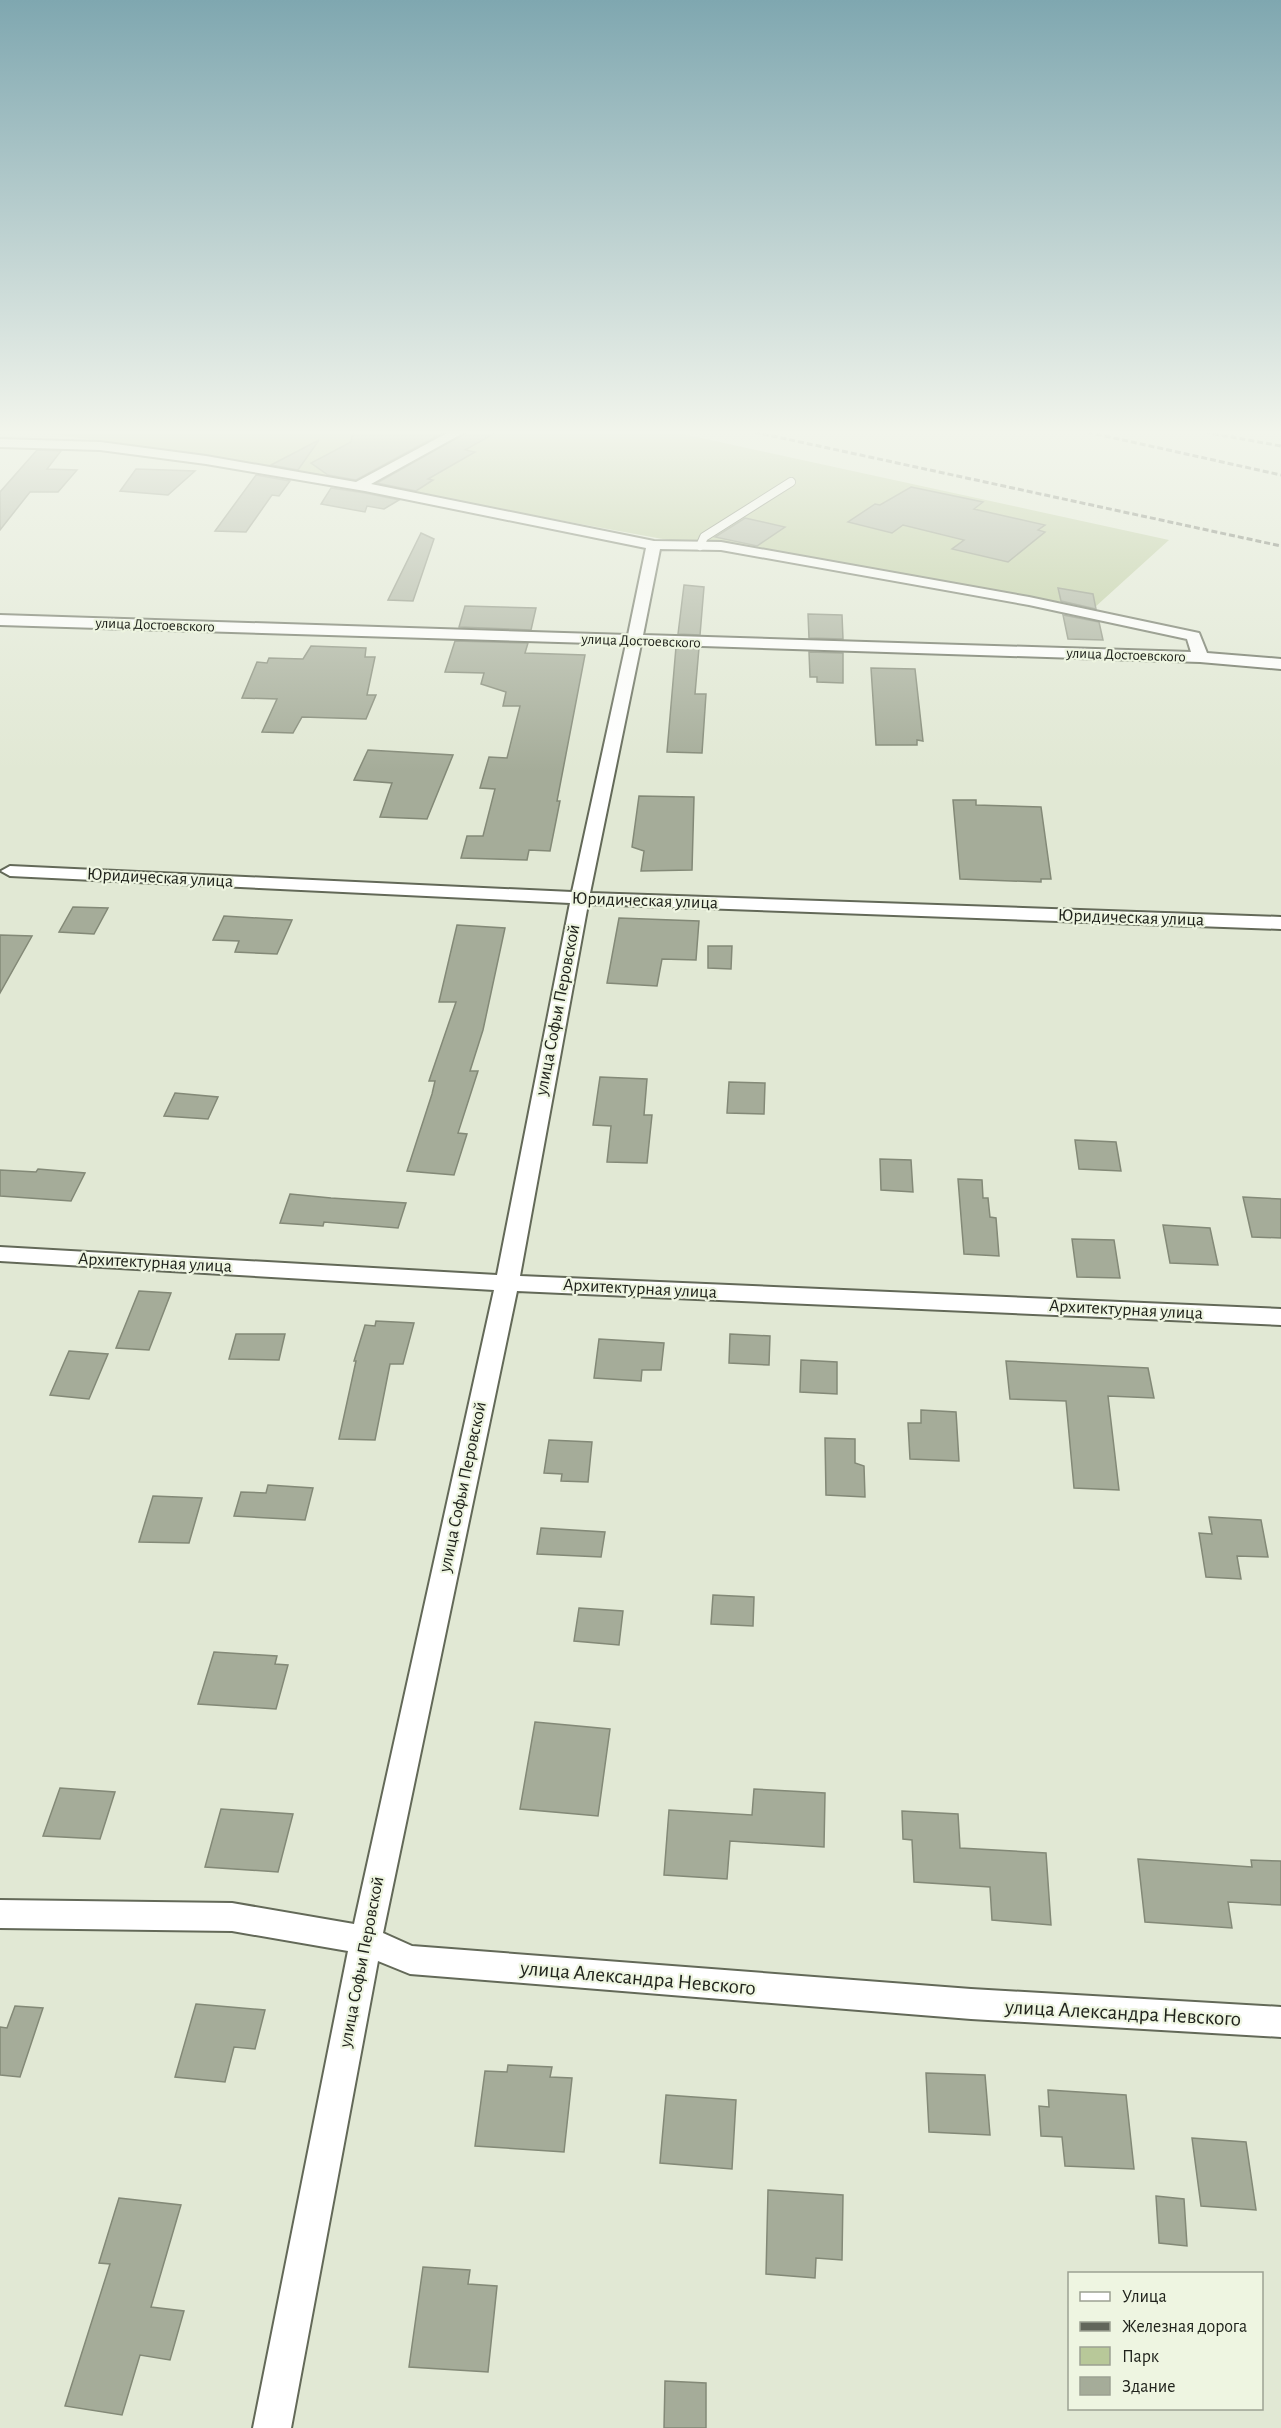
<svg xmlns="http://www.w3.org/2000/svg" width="1281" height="2428" font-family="'Alegreya Sans',sans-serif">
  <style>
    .green { fill: #b8c899 }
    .building { fill: #a5ac99; stroke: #838977; stroke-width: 1.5 }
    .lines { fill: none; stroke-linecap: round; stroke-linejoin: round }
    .lane-casing { stroke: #636958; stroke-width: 10 }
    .street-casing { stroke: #636958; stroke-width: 4 }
    .lane { stroke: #fff; stroke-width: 8 }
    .street { fill: #fff; fill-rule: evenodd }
    .rail { stroke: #62665b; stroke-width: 3; stroke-dasharray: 6 3; stroke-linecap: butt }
    .labels { text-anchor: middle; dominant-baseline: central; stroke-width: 4.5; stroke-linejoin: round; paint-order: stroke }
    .far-street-label { font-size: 15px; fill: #20231c; stroke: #eef5e1 }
    .street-label { font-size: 18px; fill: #20231c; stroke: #eef5e1 }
    .near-street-label { font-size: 21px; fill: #20231c; stroke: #eef5e1 }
  </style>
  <rect width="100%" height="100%" fill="#e1e8d4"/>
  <path class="green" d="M38,432h636l495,108 -75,68 -376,-68h-50l-444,-81z"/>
  <g class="building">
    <path d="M353,432h91l-88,48 -28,-5 -17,-12 40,-21z"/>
    <path d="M467,432h30l-32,18 10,2 -47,27 5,1 -17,11 -39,-8z"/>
    <path d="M319,440l-21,30 -27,-5z"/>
    <path d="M37,450l24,1 -14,18 30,1 -19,22h-28l-30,38v-38z"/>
    <path d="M136,469l59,2 -27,24 -48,-4z"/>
    <path d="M256,475l34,6 -11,15 -7,-1 -26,37 -31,-1z"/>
    <path d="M911,487l72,15 -9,7 71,16 -7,5 7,2 -37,30 -56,-13 12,-9 -61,-15 -11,8 -44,-11 27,-18 5,1z"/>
    <path d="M331,488l34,5 34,7 -15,9 -17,-3 -2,6 -44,-8z"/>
    <path d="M745,518l40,9 -28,19 -42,-9z"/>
    <path d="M421,533l13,6 -21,62 -25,-1z"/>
    <path d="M684,585l20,2 -4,48 -22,-1z"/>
    <path d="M1058,588l35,6 3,15 -35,-8z"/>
    <path d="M465,606l71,2 -5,22 -72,-3z"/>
    <path d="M808,614l34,1 1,24 -34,-1z"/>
    <path d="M1063,615l36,7 4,18 -35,-1z"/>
    <path d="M455,641l73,2 -3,10 60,2 -28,146h3l-10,50 -21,-1 -2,10 -66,-2 6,-22h16l12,-47 -15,-1 9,-31 18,1 13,-52h-17l3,-14 -25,-8 3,-11 -39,-1z"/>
    <path d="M311,646l55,2 -1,9h10l-8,38h9l-10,24 -64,-2 -9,16 -31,-1 15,-33 -35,-1 15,-36 10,1 2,-5 34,1z"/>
    <path d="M676,647l23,1 -4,46h11l-4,59 -35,-1z"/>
    <path d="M809,652l34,1v30l-26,-1v-5h-7z"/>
    <path d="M871,668l44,1 8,72 -6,-1v5h-41z"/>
    <path d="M368,750l85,5 -26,64 -47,-2 12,-34 -38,-3z"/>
    <path d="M639,796l55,1 -2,73 -51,1 3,-20 -12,-4z"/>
    <path d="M953,800h23v5l65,2 10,72h-10v3l-81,-3z"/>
    <path d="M73,907l35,1 -14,26 -35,-2z"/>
    <path d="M224,916l68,4 -15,34 -42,-2 4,-11 -26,-1z"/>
    <path d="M619,918l80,3 -3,39 -34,-1 -5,27 -50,-3z"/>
    <path d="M457,925l48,3 -22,102 -13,41h8l-20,62 9,1 -13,41 -47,-4 25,-77 3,-13h-6l27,-79h-17z"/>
    <path d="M0,935l32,1 -32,57z"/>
    <path d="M708,946h24l-1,23 -23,-1z"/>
    <path d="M600,1077l47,2 -3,36h8l-5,48 -40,-1 4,-36 -18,-1z"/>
    <path d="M729,1082l36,1 -1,31 -37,-1z"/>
    <path d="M175,1093l43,4 -10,22 -44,-3z"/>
    <path d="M1075,1140l41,2 5,29 -42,-2z"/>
    <path d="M880,1159l31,1 2,32 -32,-2z"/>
    <path d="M38,1169l47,4 -14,28 -71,-5v-26l36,2z"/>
    <path d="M958,1179l24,1 1,18h5l2,19 6,1 3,38 -35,-2z"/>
    <path d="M290,1194l41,4 75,5 -8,25 -74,-6 -1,4 -43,-3z"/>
    <path d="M1243,1197l38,2v39l-29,-1z"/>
    <path d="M1163,1225l47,3 8,37 -48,-2z"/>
    <path d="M1072,1239l42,1 6,38 -43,-1z"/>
    <path d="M139,1291l32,2 -22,57 -33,-2z"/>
    <path d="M376,1321l38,2 -11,41h-13l-15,76 -36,-1 17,-78h-2l11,-36 10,1z"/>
    <path d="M236,1334h49l-6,26 -50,-1z"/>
    <path d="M730,1334l40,2 -1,29 -40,-2z"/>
    <path d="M599,1339l65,4 -3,27h-19l-1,11 -47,-3z"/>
    <path d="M69,1351l39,3 -19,45 -39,-4z"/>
    <path d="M801,1360l36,2v32l-37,-2z"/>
    <path d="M1006,1361l142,7 6,30 -46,-2 11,94 -45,-2 -8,-87 -56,-2z"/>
    <path d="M921,1410l35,2 3,49 -49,-2 -2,-36h13z"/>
    <path d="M825,1438l30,1v24l9,3 1,31 -39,-2z"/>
    <path d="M549,1440l43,2 -4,40 -27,-1 1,-7 -18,-1z"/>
    <path d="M268,1485l45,3 -8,32 -71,-4 7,-24 25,1z"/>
    <path d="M153,1496l49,2 -13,45 -50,-1z"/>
    <path d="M1209,1517l52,3 7,37 -31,-1 4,23 -35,-2 -7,-44 13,1z"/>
    <path d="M541,1528l64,4 -4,25 -64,-3z"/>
    <path d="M713,1595l41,2 -1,29 -42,-2z"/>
    <path d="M579,1608l44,3 -4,34 -45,-4z"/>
    <path d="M214,1652l63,4 -2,8 13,1 -12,44 -78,-5z"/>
    <path d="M535,1722l75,7 -12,87 -78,-7z"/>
    <path d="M60,1788l55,4 -15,47 -57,-3z"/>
    <path d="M754,1789l71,4 -1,54 -94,-6 -3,38 -63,-4 5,-65 83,5z"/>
    <path d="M221,1809l72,5 -15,58 -73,-5z"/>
    <path d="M902,1811l56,3 2,34 86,5 5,72 -59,-5 -2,-33 -76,-5 -2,-42 -9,-1z"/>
    <path d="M1138,1859l114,8 -1,-7 30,1v44l-53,-3 4,26 -87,-6z"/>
    <path d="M196,2004l69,6 -10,39 -21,-2 -9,35 -50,-5z"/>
    <path d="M15,2006l28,2 -23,69 -20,-2v-48l7,1z"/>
    <path d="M508,2065l44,2 -2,10 22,1 -8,74 -89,-6 10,-75 22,1z"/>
    <path d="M926,2073l59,2 5,60 -61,-3z"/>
    <path d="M1048,2090l78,5 8,74 -69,-3 -3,-29 -21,-1 -2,-30 10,1z"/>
    <path d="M666,2095l70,5 -4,69 -72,-6z"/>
    <path d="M1192,2138l54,4 10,68 -55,-4z"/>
    <path d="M768,2190l75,5 -1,65 -26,-2 -1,20 -49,-4z"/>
    <path d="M1156,2196l28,3 3,47 -28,-3z"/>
    <path d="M119,2198l62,7 -30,102 33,4 -14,49 -30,-5 -18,60 -57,-9 45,-142 -11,-1z"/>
    <path d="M423,2267l47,3 -2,14 29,2 -9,86 -79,-5z"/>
    <path d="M665,2381l41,2v45h-42z"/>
  </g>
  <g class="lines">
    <defs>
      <path id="lane" d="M700,546l4,-9 87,-55"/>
      <path id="street" d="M449,432h16l-94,52 283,57 67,1 308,55 170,36 8,20 74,6v10l-81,-7 -559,-18 -51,249 691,24v12l-693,-25 -68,372 761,33v16l-764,-34 -134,642 29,13 559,43 310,18v30l-310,-18 -561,-45 -32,-13 -87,467h-38l95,-477 -116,-20 -232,-3v-28l232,3 122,21 140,-634 -494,-29v-14l497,28 73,-372 -560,-27 -9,-5 9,-5 562,26 54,-248 -626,-19v-10l628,20 18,-87 -281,-57 -159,-27 -106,-14 -100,-3v-8l100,3 106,14 150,26zM660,549l61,1 308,55 158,34 4,13 -548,-17z"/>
    </defs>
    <use href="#lane" class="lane-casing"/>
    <use href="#street" class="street-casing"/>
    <use href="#lane" class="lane"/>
    <use href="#street" class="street"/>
    <g class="rail">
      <path d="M754,432l527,114"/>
      <path d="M1087,432l194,43"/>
      <path d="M1204,432l77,14"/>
    </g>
  </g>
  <linearGradient id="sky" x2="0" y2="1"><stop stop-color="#7fa7b0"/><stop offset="0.56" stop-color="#f2f5ec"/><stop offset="1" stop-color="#f2f5ec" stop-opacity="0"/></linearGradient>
  <rect width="1281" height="772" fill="url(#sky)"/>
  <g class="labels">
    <g class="far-street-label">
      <text transform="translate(155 625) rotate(2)">улица Достоевского</text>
      <text transform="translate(641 641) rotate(2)">улица Достоевского</text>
      <text transform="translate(1126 655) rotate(2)">улица Достоевского</text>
    </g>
    <g class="street-label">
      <text transform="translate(160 878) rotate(3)">Юридическая улица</text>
      <text transform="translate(645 901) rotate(2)">Юридическая улица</text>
      <text transform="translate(1131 918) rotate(2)">Юридическая улица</text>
      <text transform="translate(558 1010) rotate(-79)">улица Софьи Перовской</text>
      <text transform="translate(155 1263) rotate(3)">Архитектурная улица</text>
      <text transform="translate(640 1289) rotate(3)">Архитектурная улица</text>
      <text transform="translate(1126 1310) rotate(3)">Архитектурная улица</text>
      <text transform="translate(463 1487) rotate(-78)">улица Софьи Перовской</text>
      <text transform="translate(362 1962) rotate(-79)">улица Софьи Перовской</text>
    </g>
    <g class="near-street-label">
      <text transform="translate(638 1978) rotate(5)">улица Александра Невского</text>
      <text transform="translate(1123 2013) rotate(3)">улица Александра Невского</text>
    </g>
  </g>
  <rect x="1068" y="2272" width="195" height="138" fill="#eef5e1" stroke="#9ca192" stroke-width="1.5"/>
  <rect x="1080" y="2292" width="30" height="9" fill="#ffffff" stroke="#9ca192" stroke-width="1.5"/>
  <text x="1122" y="2302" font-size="18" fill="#20231c">Улица</text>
  <rect x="1080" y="2322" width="30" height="9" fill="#62665b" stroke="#9ca192" stroke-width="1.5"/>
  <text x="1122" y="2332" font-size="18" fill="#20231c">Железная дорога</text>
  <rect x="1080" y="2347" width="30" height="18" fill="#b8c899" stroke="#9ca192" stroke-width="1.5"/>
  <text x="1122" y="2362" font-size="18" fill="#20231c">Парк</text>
  <rect x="1080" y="2377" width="30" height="18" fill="#a5ac99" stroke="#9ca192" stroke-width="1.5"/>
  <text x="1122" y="2392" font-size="18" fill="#20231c">Здание</text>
</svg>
